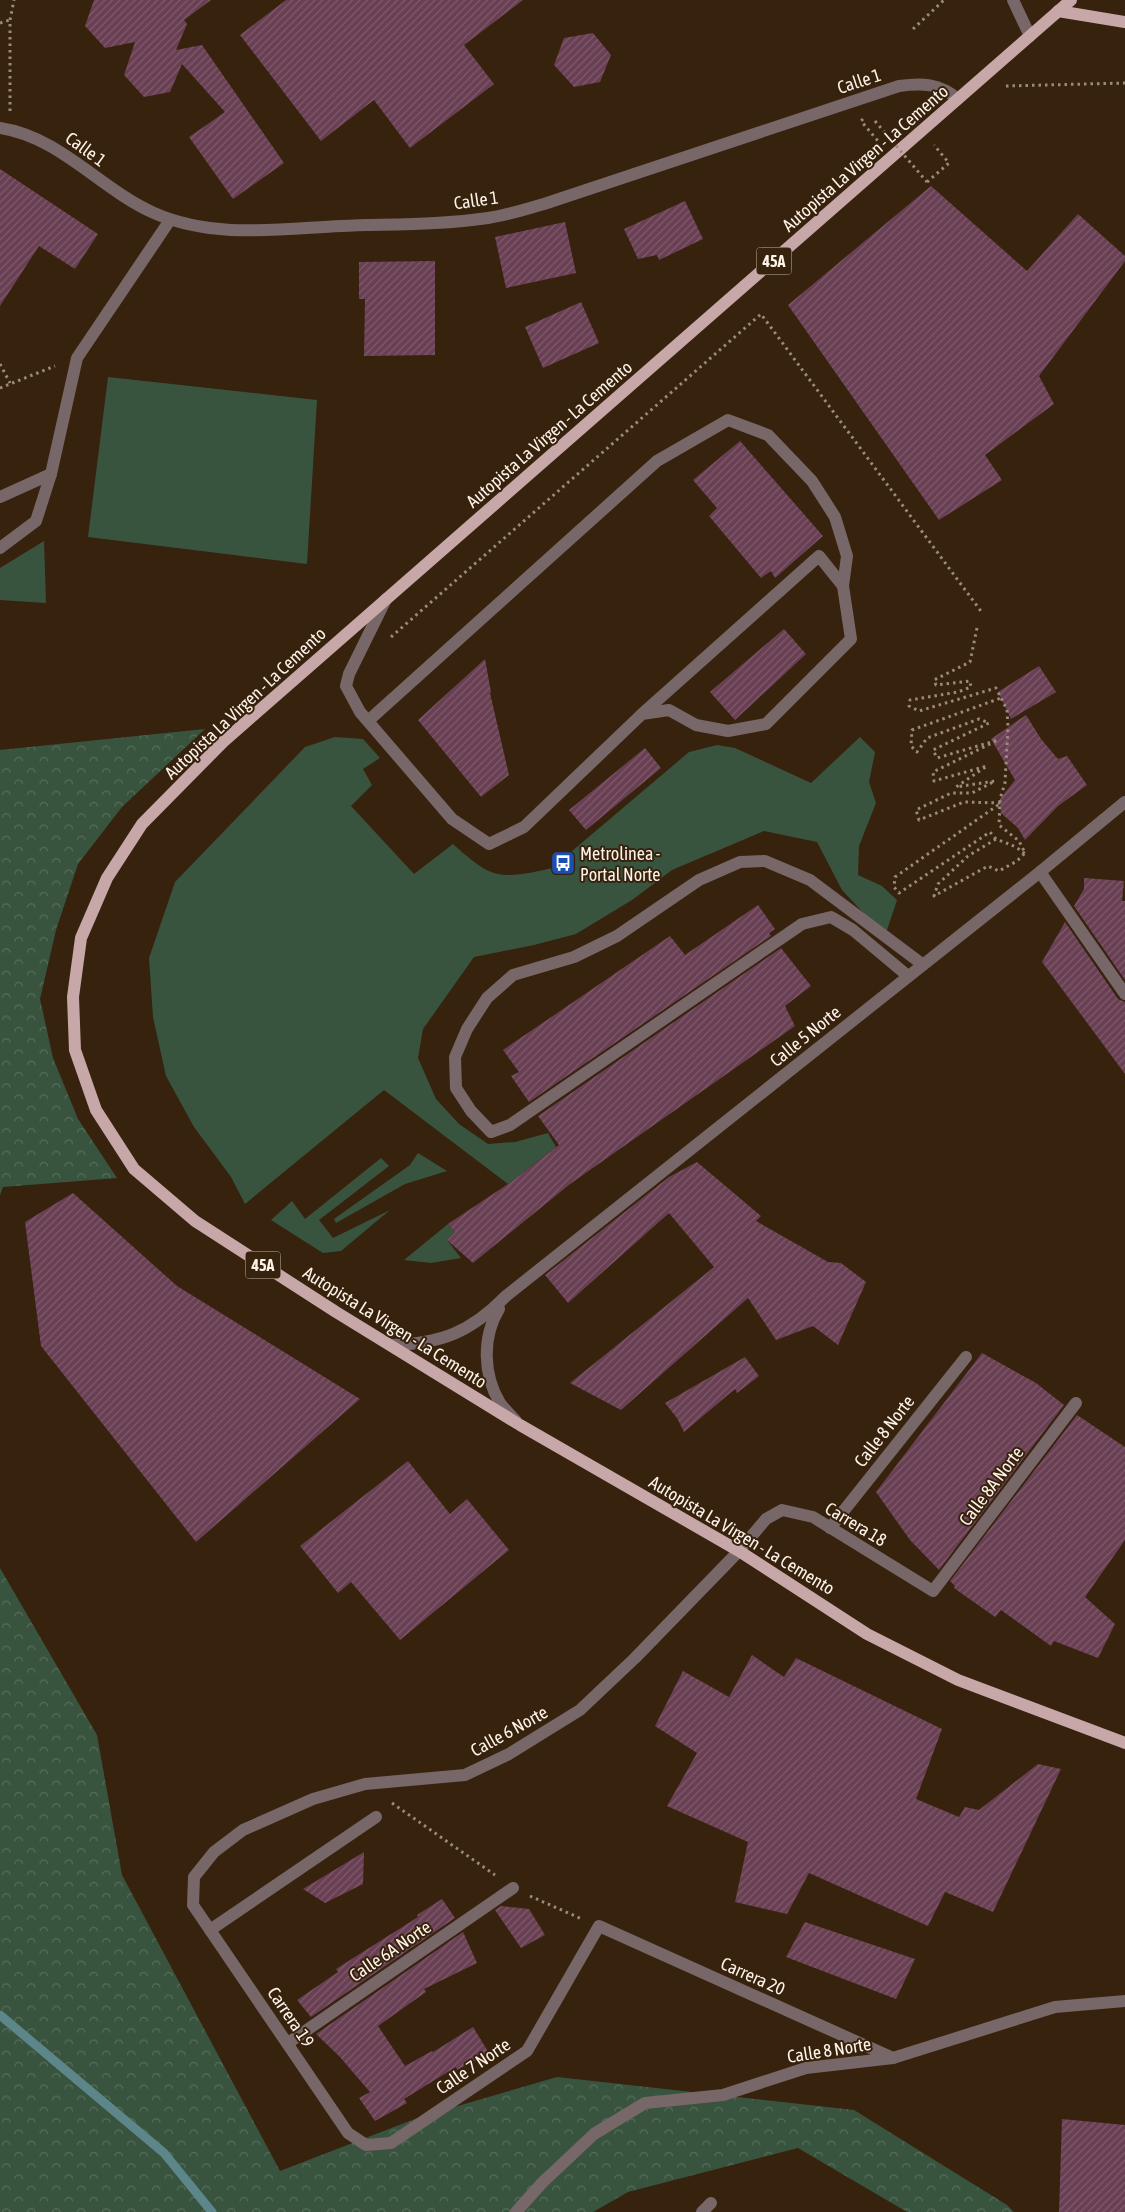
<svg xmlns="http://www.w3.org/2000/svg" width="1125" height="2212" font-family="'Asap Condensed',sans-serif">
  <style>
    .green { fill: #38543e }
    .forest { fill: url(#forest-crowns) }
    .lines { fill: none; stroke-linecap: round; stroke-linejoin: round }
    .stream { stroke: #5c868a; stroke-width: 9 }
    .building { fill: url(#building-hatch) }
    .path { stroke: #9b8b7c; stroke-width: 3; stroke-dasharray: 2.5 4; stroke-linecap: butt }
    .minor { stroke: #776768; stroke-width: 12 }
    .major { stroke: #c8a7a9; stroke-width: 12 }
    .path-bridge { stroke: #9b8b7c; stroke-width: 3; stroke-dasharray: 2.5 4; stroke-linecap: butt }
    .labels { text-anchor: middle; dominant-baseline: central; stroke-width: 4; stroke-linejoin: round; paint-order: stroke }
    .shield { fill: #37220d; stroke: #c2b4a7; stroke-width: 1 }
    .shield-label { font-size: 16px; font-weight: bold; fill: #fef3e9 }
    .street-label { font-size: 18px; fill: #fef3e9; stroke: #37220d }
    .poi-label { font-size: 18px; fill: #fef3e9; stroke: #37220d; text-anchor: start }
  </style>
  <defs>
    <pattern id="forest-crowns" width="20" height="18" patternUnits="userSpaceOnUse" patternTransform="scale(1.25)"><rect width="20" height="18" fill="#38543e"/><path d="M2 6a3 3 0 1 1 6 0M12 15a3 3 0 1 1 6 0" fill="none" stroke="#566d5a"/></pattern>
    <pattern id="building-hatch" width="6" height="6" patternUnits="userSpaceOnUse" patternTransform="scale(1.25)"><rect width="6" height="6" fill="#693f53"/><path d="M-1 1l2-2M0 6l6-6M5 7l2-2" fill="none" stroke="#805b6c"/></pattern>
  </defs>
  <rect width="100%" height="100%" fill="#37220d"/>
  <g class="green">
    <path d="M108,377l209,23 -10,164 -219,-27z"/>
    <path d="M44,541l2,62 -46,-3v-32z"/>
    <path d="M335,737l28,2 17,19 -17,11 9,16 -21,21 63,68 39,-30c11,10 31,28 45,30 17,3 37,-2 54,-6l137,-116 28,-7 18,3 76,35 49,-46 15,15 -6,30 7,21 -17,43 -1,29 24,11 15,14 -12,36 -43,-46 -25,-48 -53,-11 -92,39 -40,30 -56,34 -42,11 -60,12 -51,72 -5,29 18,41 23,25 29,20 27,-2 33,-9 8,14 -48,37 -124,-94 -139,114 -14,-27 -37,-50 -28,-51 -13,-59 -4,-59 26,-76 130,-135z"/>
    <path d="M418,1153l29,18 -42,13 -69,39 -2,-4 76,-54z"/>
    <path d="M381,1158l8,8 -70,54 14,18 57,-28 -49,41 -18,2 -52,-33 21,-19 13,18z"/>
    <path d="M448,1224l7,8 -8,8 14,18 -30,5 -27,-3z"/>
  </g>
  <g class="forest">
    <path d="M205,729l-83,78 -44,57 -22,66 -16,69 13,59 25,61 39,59 -114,9 -3,8v-445z"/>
    <path d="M0,1568l97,167 25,140 158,296 140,-54 137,-40 297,33 153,95 7,7h-107l-109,-64 -170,44 -35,20h-593z"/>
  </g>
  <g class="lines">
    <path class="stream" d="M0,2015l164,138 48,59"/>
  </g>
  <g class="building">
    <path d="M94,0h117l-27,20 3,4 -11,26 26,-5 82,118 -51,36 -44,-62 36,-25 -43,-48 -12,28 -26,5 -20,-22 11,-33 -30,6 -20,-22z"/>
    <path d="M286,0h237l-59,45 30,39 -84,64 -36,-48 -53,41 -81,-106z"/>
    <path d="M593,33l18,22 -11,27 -26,5 -20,-22 10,-27z"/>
    <path d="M0,169l98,65 -23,35 -36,-23 -39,60z"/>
    <path d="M931,186l96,85 51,-57 47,42v5l-86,115 15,28 -69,51 17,25 -63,40 -151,-215z"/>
    <path d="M685,201l18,38 -44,21 -2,-5 -19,4 -14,-30z"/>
    <path d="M565,222l11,51 -70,15 -11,-51z"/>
    <path d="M435,261v94l-71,1 1,-57h-6v-37z"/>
    <path d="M581,302l18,41 -56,25 -18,-41z"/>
    <path d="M740,441l83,95 -48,42 -4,-7 -10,7 -52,-62 8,-8 -24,-28z"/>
    <path d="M784,629l22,25 -71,66 -25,-28z"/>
    <path d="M485,659l6,33 -1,1 19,82 -28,22 -63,-77z"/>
    <path d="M1039,666l17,26 -45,27 -13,-27z"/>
    <path d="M1026,715l15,24 17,20 9,-3 20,29 -29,21 -33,34 -7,-12 -17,-15 -1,-14 15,-19 -24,-41z"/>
    <path d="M645,748l16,20 -75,62 -17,-20z"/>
    <path d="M1084,878l40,3 -2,20h3v79l-51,-74 10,-17z"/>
    <path d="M758,905l17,24 -6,4 2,3 -242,166 -18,-26 8,-4 -16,-22 167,-114 15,19z"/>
    <path d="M1065,922l53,77 7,3v72l-83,-112z"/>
    <path d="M781,948l30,38 -26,20 10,20 -225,158 -97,79 -26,-23 8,-8 -7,-8 60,-40 51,-39 -21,-29z"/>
    <path d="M697,1162l64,54 -5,5 72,41 13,1 25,19 -28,63 -25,-19 -37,14 -28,-42 -127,112 -51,-27 144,-116 -45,-54 -101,90 -23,-28 124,-98z"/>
    <path d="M73,1193l104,93 183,113 -164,143 -155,-196 -16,-124z"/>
    <path d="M982,1353l54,30 28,22 -125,165 -29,-30 -34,-48z"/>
    <path d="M745,1357l14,19 -22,17 -2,-4 -51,43 -7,-14 -12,-15z"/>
    <path d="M1077,1415l48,32v93l-40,57 30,27 -17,34 -44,-17 -3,5 -50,-36 -6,7 -41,-29 1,-2 -5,-5z"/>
    <path d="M408,1461l42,53 17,-15 42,51 -109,90 -49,-58 -13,11 -38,-47z"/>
    <path d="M752,1655l32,22 12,-19 146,71 -26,70 43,18 6,-10 14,3 59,-46 23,5 -68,143 -48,-20 -17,34 -119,-53 -22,41 -52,-12 13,-60 -81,-36 30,-53 -42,-27 28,-55 46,26z"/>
    <path d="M364,1852l-1,32 -38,19 -22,-14z"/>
    <path d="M442,1899l13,19 -144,99 -14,-17 41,-28 -2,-3 82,-52 -1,-2z"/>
    <path d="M501,1906l28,3 16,26 -24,13 -26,-38z"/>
    <path d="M805,1922l110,37 -19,40 -110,-42z"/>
    <path d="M463,1932l14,31 -53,26 2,3 -48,34 27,40 27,-15 1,1 40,-25 16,26 -32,17 -1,-3 -52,32 3,4 -32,18 -16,-23 11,-6 -31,-36 -23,-22z"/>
    <path d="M1062,2119l63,6v87h-66z"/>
  </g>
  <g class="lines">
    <g class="path">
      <path d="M0,23l10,-3"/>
      <path d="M913,29l31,-29"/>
      <path d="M1006,86l119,-3"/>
      <path d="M10,111v-91l4,-20"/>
      <path d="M863,119l-2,2 17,20"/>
      <path d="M927,182l22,-19 -15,-18"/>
      <path d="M0,364l10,19"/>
      <path d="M0,388l55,-22"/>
      <path d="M977,628l-7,34 -36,18 2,5 34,-4 1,6 -13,5 -48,8 -1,6 10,5 77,-23 11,22 1,17 -3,56 -5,16 -1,26 20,16 6,12 -8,8 -18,10 -11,-5 -54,30 4,-12 30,-28 28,-17c12,5 22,7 31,17"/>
      <path d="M391,637l370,-323 222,300"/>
      <path d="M996,839l-6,-7 -91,61 -5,-6 1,-10 106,-74 -37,-1 -45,18 -3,-10 35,-17h21l23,-12 -39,6 31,-21 -53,15 -1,-9 65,-32 -61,18 -4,-8 56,-27 -10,-4 -52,19 -10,14 -6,-6 1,-16 89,-32"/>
      <path d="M392,1803l103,72"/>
      <path d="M530,1896l52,23"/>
    </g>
    <g class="minor">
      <path d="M1013,0l17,36"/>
      <path d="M0,128c60,9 100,61 154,85 59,26 124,16 187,13 49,-2 99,-1 147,-8 20,-3 39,-9 59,-15l352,-117c23,-3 40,-3 59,13"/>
      <path d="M0,497l51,-23"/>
      <path d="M0,548l36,-27 15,-47 26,-116 93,-138"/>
      <path d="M386,599l-37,75 -3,12 14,26 92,107 37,25 35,-17 118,-113 27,-4 27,15 32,6 38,-7 85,-85 -8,-53 -24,-30 -177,158"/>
      <path d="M368,721l289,-260 71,-41 40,15 44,46 23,36 12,39 -4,30"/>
      <path d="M1040,872l85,122"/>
      <path d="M908,976l-55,-46 -22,-13 -29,7 -292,201 -19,7 -20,-21 -15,-23 -1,-31 12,-28 20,-31 26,-23 61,-18 43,-21 82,-56 41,-18 25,-1 45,19 112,84"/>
      <path d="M499,1309c-17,28 -16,66 1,94 4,6 11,12 16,18"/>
      <path d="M391,1345c50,-1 80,-13 115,-49l534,-424 85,-70"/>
      <path d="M830,1528l136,-171"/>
      <path d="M210,1930l166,-113"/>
      <path d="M288,2043l225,-155"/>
      <path d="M893,2058l-294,-132 -72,125 -136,92 -25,2 -18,-12 -155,-228 1,-28 20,-25 29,-22 70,-31 52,-15 100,-9 44,-21 71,-44 55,-52 104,-107 27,-32 16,-9 31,7 120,74 143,-188"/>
      <path d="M516,2212l26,-29 52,-49 51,-31 78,-8 83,-27 87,-10 162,-51 70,-6"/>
      <path d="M702,2212l9,-9"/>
    </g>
    <g class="major">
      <path d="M1071,0l-848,742 -81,82 -35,54 -26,60 -8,59 2,53 21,60 38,59 61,52 141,91 184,113 219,126 128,83 91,46 167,63"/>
      <path d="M1058,11l67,11"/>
    </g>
    <path class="path-bridge" d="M875,121l52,61"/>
  </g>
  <defs>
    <symbol id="bus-square" viewBox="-11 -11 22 22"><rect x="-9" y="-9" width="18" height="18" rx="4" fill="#1a4fb4" stroke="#37220d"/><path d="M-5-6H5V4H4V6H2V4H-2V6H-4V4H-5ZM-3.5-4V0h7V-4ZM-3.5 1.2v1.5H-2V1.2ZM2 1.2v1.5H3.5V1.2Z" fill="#fff"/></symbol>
  </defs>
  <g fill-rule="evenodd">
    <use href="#bus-square" x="549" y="849" width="28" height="28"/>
  </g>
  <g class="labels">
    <g class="shield">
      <rect x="756.5" y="247.5" width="35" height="27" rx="4"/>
      <rect x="245.5" y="1251.5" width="35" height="27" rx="4"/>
    </g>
    <g class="shield-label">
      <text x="774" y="261">45A</text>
      <text x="263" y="1265">45A</text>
    </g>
    <g class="street-label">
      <text transform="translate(859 81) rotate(-18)">Calle 1</text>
      <text transform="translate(86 149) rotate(36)">Calle 1</text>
      <text transform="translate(865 158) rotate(-41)">Autopista La Virgen - La Cemento</text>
      <text transform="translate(476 200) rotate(-8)">Calle 1</text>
      <text transform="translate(549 434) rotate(-41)">Autopista La Virgen - La Cemento</text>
      <text transform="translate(245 703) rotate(-43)">Autopista La Virgen - La Cemento</text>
      <text transform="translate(805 1036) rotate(-39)">Calle 5 Norte</text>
      <text transform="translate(395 1327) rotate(32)">Autopista La Virgen - La Cemento</text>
      <text transform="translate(884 1431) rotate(-52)">Calle 8 Norte</text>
      <text transform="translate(991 1486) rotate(-53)">Calle 8A Norte</text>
      <text transform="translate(856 1524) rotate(31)">Carrera 18</text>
      <text transform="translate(742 1535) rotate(31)">Autopista La Virgen - La Cemento</text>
      <text transform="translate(509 1731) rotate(-29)">Calle 6 Norte</text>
      <text transform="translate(390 1951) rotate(-34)">Calle 6A Norte</text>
      <text transform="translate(753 1976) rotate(24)">Carrera 20</text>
      <text transform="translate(291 2017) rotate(56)">Carrera 19</text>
      <text transform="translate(829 2050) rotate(-9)">Calle 8 Norte</text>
      <text transform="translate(473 2066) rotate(-34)">Calle 7 Norte</text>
    </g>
    <g class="poi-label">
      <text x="580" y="853">Metrolinea -<tspan x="580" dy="21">Portal Norte</tspan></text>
    </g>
  </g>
</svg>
